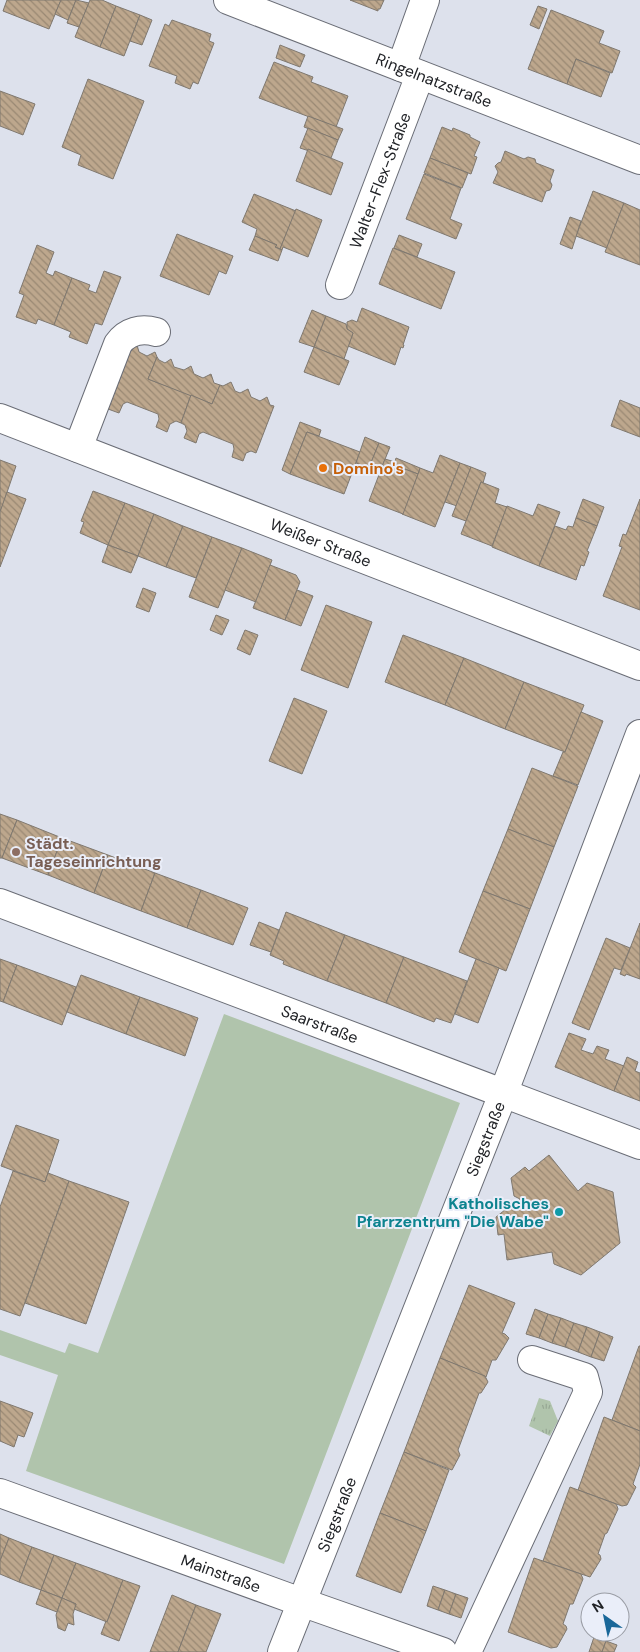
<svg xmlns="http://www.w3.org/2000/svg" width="640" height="1652" font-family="'DM Sans',sans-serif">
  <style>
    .grass { fill: url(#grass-tufts) }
    .pitch { fill: #b0c4ac }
    .building { fill: url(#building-back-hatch); stroke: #7f786f }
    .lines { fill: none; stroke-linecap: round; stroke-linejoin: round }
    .minor-casing { stroke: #6a6d76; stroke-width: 30 }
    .minor { stroke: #fff; stroke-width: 28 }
    .food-dot { fill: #e8710a; stroke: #eaeef9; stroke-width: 2 }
    .education-dot { fill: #8d6e63; stroke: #eaeef9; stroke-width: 2 }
    .culture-dot { fill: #0f9aa8; stroke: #eaeef9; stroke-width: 2 }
    .labels { text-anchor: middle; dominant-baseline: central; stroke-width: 4; stroke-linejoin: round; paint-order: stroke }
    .street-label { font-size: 16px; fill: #212327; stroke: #eaeef9 }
    .food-label { font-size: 16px; font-weight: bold; fill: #c56008; stroke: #eaeef9; text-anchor: start }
    .education-label { font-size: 16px; font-weight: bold; fill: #785e54; stroke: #eaeef9; text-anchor: start }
    .culture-label { font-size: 16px; font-weight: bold; fill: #0d838f; stroke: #eaeef9; text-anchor: end }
  </style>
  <defs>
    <pattern id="grass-tufts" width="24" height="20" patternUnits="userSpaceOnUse" patternTransform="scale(1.25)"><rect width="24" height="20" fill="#b0c4ac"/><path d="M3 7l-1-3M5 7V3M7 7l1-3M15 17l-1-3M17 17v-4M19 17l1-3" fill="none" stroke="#97a894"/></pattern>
    <pattern id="building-back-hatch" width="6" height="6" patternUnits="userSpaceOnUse" patternTransform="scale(1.25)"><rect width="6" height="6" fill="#bda78d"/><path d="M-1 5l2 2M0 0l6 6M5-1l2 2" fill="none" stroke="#998873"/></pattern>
  </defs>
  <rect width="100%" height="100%" fill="#dde1ec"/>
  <path class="grass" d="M539,1398l11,3 8,20 -8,15 -21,-10z"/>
  <path class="pitch" d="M224,1014l236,89 -176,461 -258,-93 32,-96 -58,-20v-25l65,23 4,-10 29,10z"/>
  <g class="building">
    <path d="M7,0h54l-12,29 -46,-18z"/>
    <path d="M61,0h15l-8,20 -13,-6z"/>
    <path d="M76,0l13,3 -10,24 -12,-4z"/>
    <path d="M90,0h12l14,6 -16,41 -25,-10z"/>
    <path d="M350,0h34l-4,9h-2v2z"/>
    <path d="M116,6l24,9 -16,41 -24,-9z"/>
    <path d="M538,6l9,3 -8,20 -9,-4z"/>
    <path d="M551,10l53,21 -5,12 21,8 -8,22 -36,-14 -9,25 -39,-15z"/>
    <path d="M140,15l12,5 -10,25 -12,-4z"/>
    <path d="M172,20l39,14 -2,7 5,2 -16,41 -5,-2 -3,7 -15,-6 2,-7 -28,-10 16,-42 4,2z"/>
    <path d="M280,45l25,10 -5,12 -24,-9z"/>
    <path d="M576,59l34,14 -9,24 -34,-13z"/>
    <path d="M274,62l39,15 -2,5 37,14 -12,31 -77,-29z"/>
    <path d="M88,79l56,22 -31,78 -35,-14 3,-10 -19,-8z"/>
    <path d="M0,91l35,13 -12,31 -23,-9z"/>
    <path d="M308,116l35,13 -5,11 -34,-13z"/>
    <path d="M442,127l10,4 1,-3 17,7v2l10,5 -6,14 3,1 -6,17 -41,-16z"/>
    <path d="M308,128l30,12 -7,18 -31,-10z"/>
    <path d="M308,149l35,14 -12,32 -35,-14z"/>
    <path d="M505,151l19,8 4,-2 7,2 1,4 18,7 -4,11 2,4 -1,3 -1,2 -4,1 -4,11 -49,-19 5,-11 -3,-6 3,-3 3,-1z"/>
    <path d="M430,158l38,15 -6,15 -38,-15z"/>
    <path d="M424,174l37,14 -11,31 12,5 -6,15 -50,-20z"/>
    <path d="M593,191l31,12 -17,45 -31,-12z"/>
    <path d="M254,194l42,17 -16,38 -5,-2 2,-2 -22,-9 2,-7 -15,-7z"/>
    <path d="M624,203l16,7v55l-35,-13z"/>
    <path d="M296,209l26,11 -14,37 -25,-10 -1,3 -2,-1z"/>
    <path d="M570,217l11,4 -9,28 -12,-5z"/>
    <path d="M177,234l56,22 -7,18 -7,-3 -10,24 -49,-19z"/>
    <path d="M399,235l23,9 -5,13 -23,-9z"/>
    <path d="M255,236l22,9 -2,2 7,3 -4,11 -29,-11z"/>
    <path d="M37,245l17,7 -8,21 7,3 2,-5 17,7 -18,47 -16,-6 -2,5 -20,-7 8,-22 -5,-2z"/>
    <path d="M393,248l62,24 -14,37 -62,-25z"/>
    <path d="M104,271l17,6 -19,48 -7,-2 -8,21 -18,-7 2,-5 -17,-7 18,-47 18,7 -2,5 8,3z"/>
    <path d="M362,308l47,19 -6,18h1l-1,3 -2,-1 -6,18 -47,-19 5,-13 -6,-4v-7l5,-2 5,2z"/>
    <path d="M312,310l14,6 -12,31 -15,-5z"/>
    <path d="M326,316l20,8 1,5 6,4 -9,26 -30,-12z"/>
    <path d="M137,345l2,7 8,4 8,-4 2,5 -9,22 43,16 -10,28 -5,-2 -6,3 -3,8 -11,-5 3,-8 -1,-5 -31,-12 -4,2 -4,9 -11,-4 3,-13 18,-48z"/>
    <path d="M314,347l35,14 -10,24 -35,-13z"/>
    <path d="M157,357l2,3 6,3 6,-4 3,8 10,3 7,-4 3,8 9,4 8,-4 3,9 6,2 -8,19 -64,-25z"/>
    <path d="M231,382l4,9 5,2 8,-4 3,8 9,4 7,-4 3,8 4,1 -18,47 -5,-2 -5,2 -3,8 -11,-4 2,-8 -1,-5 -30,-12 -4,2 -3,9 -12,-5 3,-7 -2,-6 -4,-2 10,-28 21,9 8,-19 3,1z"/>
    <path d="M620,400l20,8v29l-29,-11z"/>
    <path d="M300,422l21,8 -2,6 -12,-4 -17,42 -8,-4z"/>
    <path d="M307,432l53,20 -16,42 -54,-20z"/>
    <path d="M365,437l14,6 -10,25 -13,-5z"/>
    <path d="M379,443l11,4 -9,22 -11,-4z"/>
    <path d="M440,455l20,8 -25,64 -33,-13 18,-46 13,5z"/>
    <path d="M396,458l24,10 -2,6 -24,-9z"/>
    <path d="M385,459l10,3 -1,3 24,9 -15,40 -34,-13z"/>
    <path d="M0,460l16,6 -15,44 -1,-1z"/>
    <path d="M460,463l11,4 -14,39 -12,-4z"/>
    <path d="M471,467l15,6 -3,10 -2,-1 -15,39 -14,-5z"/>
    <path d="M481,482l18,7 -4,14 12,4 -15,39 -31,-12z"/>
    <path d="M93,491l32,12 -17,42 -28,-12 4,-11 -3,-1z"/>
    <path d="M7,492l19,7 -26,68v-55z"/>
    <path d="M583,499l21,8 -7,19 -21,-8z"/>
    <path d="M640,499v111l-37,-14 19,-49 -3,-1 4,-12 3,1z"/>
    <path d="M125,503l29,11 -16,42 -30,-11z"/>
    <path d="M538,504l22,8 -21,54 -47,-19 15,-41 26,10z"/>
    <path d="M154,514l29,12 -17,41 -28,-11z"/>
    <path d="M576,518l21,8 -10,25 2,1 -5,14 -3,-1 -5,15 -37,-14 16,-40 11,4 2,-4 5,1z"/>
    <path d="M183,526l29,11 -16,41 -30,-11z"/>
    <path d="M212,537l30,11 -24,60 -29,-11z"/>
    <path d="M108,545l30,11 -7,17 -29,-11z"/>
    <path d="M242,548l30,12 -16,42 -31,-12z"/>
    <path d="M270,565l26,10 4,7 -15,38 -32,-12z"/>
    <path d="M143,588l13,5 -7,19 -13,-5z"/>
    <path d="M297,590l16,6 -12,30 -16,-6z"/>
    <path d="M326,605l46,17 -24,66 -47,-18z"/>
    <path d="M216,615l13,5 -7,15 -12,-5z"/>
    <path d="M245,630l13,5 -8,20 -13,-6z"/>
    <path d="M403,635l61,23 -19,47 -60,-23z"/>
    <path d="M464,658l60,24 -19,47 -60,-24z"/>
    <path d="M524,682l60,23 -19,47 -60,-23z"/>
    <path d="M294,698l33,13 -25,63 -33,-13z"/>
    <path d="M581,712l22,9 -25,64 -25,-9 10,-24h2z"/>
    <path d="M532,768l46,18 -24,61 -46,-18z"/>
    <path d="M0,814l17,6 -15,38h-2z"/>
    <path d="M17,820l45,18 -14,37 -46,-17z"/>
    <path d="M508,829l46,18 -24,62 -47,-18z"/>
    <path d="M62,838l46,17 -14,38 -46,-18z"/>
    <path d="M108,855l47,18 -14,38 -47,-18z"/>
    <path d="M155,873l46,17 -14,38 -46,-17z"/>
    <path d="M201,890l47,18 -15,37 -46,-17z"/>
    <path d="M483,891l47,18 -24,62 -47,-19z"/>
    <path d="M286,912l59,23 -18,46 -44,-17 1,-3 -14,-6z"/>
    <path d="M259,922l20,8 -8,22 -21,-7z"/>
    <path d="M640,923v56l-14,-5 -1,2 -5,-2z"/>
    <path d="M345,935l59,22 -18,46 -59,-22z"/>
    <path d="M606,938l24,10 -9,22 -7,-2 -25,62 -17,-7z"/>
    <path d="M404,957l63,24 -16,42 -15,-5 -2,4 -48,-19z"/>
    <path d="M0,959l17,6 -14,37 -3,-1z"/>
    <path d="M476,959l23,9 -21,55 -23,-9z"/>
    <path d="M17,965l59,22 -14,38 -59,-23z"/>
    <path d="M81,975l59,22 -14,37 -59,-22z"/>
    <path d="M140,997l58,21 -13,38 -59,-22z"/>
    <path d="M569,1033l17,6 -5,11 12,4 4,-8 12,4 -4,9 19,7 -10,25 -59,-24z"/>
    <path d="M627,1057l11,5 -3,9 5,2v28l-26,-10z"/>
    <path d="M16,1125l43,15 -14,42 -44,-16z"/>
    <path d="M549,1155l29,36 9,-8 26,9 7,51 -39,32 -27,-11 -2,-12 -45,8 -3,-26 -6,1 -2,-18 14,-11 6,2 4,-9 -6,-3 -3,-18 14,-11 4,4z"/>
    <path d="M13,1171l32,11 3,-9 21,8 -49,135 -20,-7v-102z"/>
    <path d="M69,1181l60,21 -43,122 -61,-21z"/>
    <path d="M469,1285l46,18 -13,30 3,1 4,4 -13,22h-4l-6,17 -46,-19z"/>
    <path d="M535,1309l13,5 -9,24 -13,-4z"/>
    <path d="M548,1314l13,4 -9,25 -13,-5z"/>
    <path d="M561,1318l13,5 -9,24 -13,-4z"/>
    <path d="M574,1323l13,4 -9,25 -13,-5z"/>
    <path d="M587,1327l13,5 -9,25 -13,-5z"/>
    <path d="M600,1332l13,5 -9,24 -13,-4z"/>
    <path d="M639,1346h1v85l-28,-11z"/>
    <path d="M440,1358l45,18 3,6 -7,11h-2l-21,57 2,5 -8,15 -48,-18z"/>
    <path d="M0,1401l33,12 -9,24 -6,-2 -4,12 -14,-6z"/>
    <path d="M604,1417l36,14v33l-7,20 3,3 -9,18 -5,1 -44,-16z"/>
    <path d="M404,1452l45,18 -23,61 -46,-18z"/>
    <path d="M570,1487l46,17 1,2 1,3 -11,24 -2,1 -7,20 2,1 1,4 -11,18 -47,-16z"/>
    <path d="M380,1513l46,18 -25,62 -45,-17z"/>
    <path d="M0,1534l9,4 -9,23z"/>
    <path d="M9,1538l23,9 -13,35 -19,-8v-13z"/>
    <path d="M32,1547l22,8 -13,35 -22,-8z"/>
    <path d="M54,1555l22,8 -14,35 -21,-8z"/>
    <path d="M534,1558l47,16 2,5 -10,25h-3l-7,20 3,2 1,3 -10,18 -6,1 -43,-16z"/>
    <path d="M76,1563l47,17 -16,42 -33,-13 2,-5 -14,-6z"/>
    <path d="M123,1580l17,6 -21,55 -18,-7 5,-13 1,1z"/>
    <path d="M433,1586l12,4 -7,20 -11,-4z"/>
    <path d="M41,1590l21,8 -5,14 -21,-8z"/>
    <path d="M445,1590l11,4 -7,20 -11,-4z"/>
    <path d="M456,1594l12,4 -7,20 -12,-4z"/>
    <path d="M172,1595l24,10 -18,47h-28z"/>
    <path d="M62,1598l14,6 -3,10 1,11 -6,-2 -3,8 -7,-3 -2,-13z"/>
    <path d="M196,1605l25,9 -15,38h-28z"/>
    <path d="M594,1637l12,4 -4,11h-13z"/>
    <path d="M606,1641l11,4 -3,7h-12z"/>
  </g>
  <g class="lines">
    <defs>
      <g id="minor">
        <path id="s1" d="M228,0l412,160"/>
        <path d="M401,67l24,-67"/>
        <path id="s2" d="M340,285l80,-210"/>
        <path id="s3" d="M0,418l640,248"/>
        <path d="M78,448l40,-104c9,-13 23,-16 38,-12"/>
        <path id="s4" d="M0,903l640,242"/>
        <path id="s5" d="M0,1493l301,109 142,50"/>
        <path id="s6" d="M282,1652l221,-558 137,-360"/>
        <path d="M467,1652l121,-260 -4,-15 -52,-17"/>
      </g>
    </defs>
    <use href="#minor" class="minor-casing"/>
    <use href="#minor" class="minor"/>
  </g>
  <circle class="food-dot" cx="323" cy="468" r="5"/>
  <circle class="education-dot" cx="16" cy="852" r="5"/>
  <circle class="culture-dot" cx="559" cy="1212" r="5"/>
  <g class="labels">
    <g class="street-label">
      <text stroke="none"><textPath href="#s1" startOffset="221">Ringelnatzstraße</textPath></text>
      <text stroke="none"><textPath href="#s2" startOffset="112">Walter-Flex-Straße</textPath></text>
      <text stroke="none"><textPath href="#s3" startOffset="344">Weißer Straße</textPath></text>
      <text stroke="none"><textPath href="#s4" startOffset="342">Saarstraße</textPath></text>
      <text stroke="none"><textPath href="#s6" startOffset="552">Siegstraße</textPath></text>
      <text stroke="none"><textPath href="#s6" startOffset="148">Siegstraße</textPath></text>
      <text stroke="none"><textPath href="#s5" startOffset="235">Mainstraße</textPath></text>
    </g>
    <g class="food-label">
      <text x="333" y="468">Domino's</text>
    </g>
    <g class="education-label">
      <text x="26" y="843">Städt.<tspan x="26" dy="18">Tageseinrichtung</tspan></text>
    </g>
    <g class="culture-label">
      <text x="549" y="1203">Katholisches<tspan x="549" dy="18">Pfarrzentrum "Die Wabe"</tspan></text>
    </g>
  </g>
  <g transform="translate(605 1617) rotate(327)"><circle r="24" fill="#eaeef9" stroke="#9a9da5"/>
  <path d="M0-4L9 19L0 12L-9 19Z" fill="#196799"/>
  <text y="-8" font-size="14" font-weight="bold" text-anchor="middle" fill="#212327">N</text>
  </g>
</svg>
